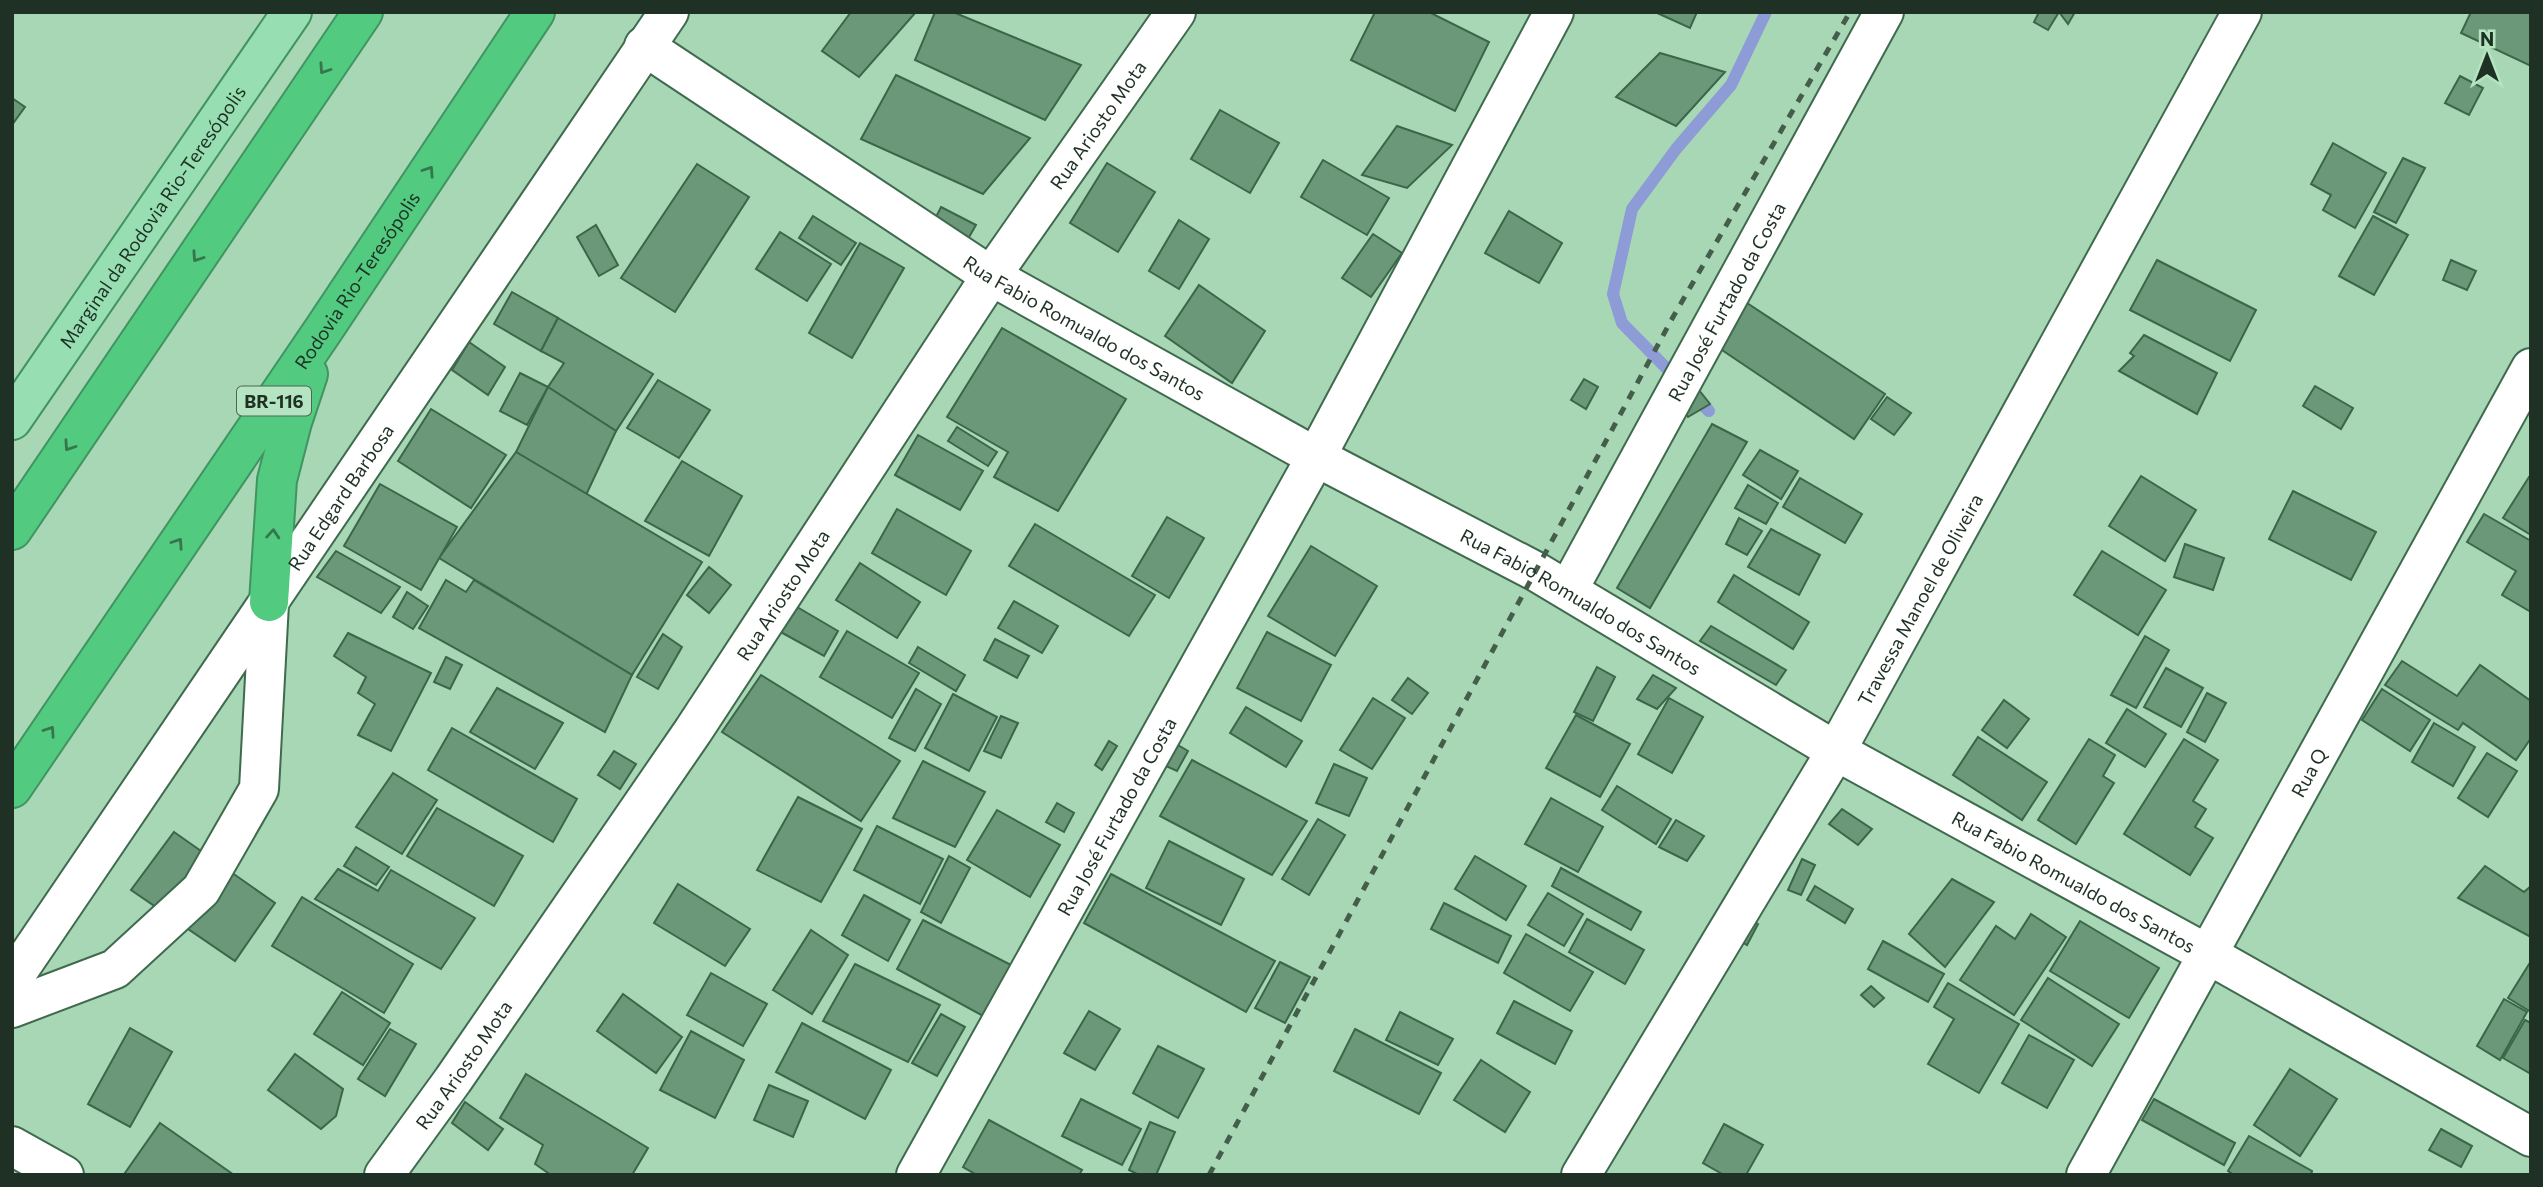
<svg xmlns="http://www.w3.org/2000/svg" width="2543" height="1187" font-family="Commissioner,sans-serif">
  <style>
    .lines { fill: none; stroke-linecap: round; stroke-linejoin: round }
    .stream { stroke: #8d9bd6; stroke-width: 12 }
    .building { fill: #6b9879; stroke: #3b6649; stroke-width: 2 }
    .minor-casing { stroke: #3f6a4d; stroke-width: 42 }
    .major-casing { stroke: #409460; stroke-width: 42 }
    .highway-casing { stroke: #409460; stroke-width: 42 }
    .minor { stroke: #fff; stroke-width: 38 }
    .major { stroke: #97dfb3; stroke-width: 38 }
    .highway { stroke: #52ca80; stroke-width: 38 }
    .rail { stroke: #445e4b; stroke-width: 5; stroke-dasharray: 9 9; stroke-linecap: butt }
    .oneway { stroke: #36764d }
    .labels { text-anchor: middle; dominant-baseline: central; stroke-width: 7; stroke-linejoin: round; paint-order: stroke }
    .shield { fill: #b5e4c2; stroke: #4c6753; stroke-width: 2 }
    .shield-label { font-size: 18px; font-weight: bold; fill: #1f3124 }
    .street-label { font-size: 19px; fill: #1f3124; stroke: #b5e4c2 }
  </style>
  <rect width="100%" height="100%" fill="#a8d7b5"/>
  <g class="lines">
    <g class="stream">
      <path d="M1678,380l-56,-57 -9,-29 19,-85 44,-60 55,-64 35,-73"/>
      <path d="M1693,396l16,15"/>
    </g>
  </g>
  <g class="building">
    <path d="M851,12h65l-57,65 -37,-26z"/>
    <path d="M935,12h18l128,53 -36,55 -130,-60z"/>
    <path d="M1375,12h54l60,30 -34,69 -104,-51z"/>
    <path d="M1655,12h42l-7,16z"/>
    <path d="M2039,12h36l-7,12 -9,-12 -11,18 -14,-8z"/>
    <path d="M2471,12h60v54l-70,-33z"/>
    <path d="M1660,53l65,19 -49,54 -60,-29z"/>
    <path d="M896,75l134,63 -47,56 -122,-55z"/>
    <path d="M2460,76l23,12 -14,27 -24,-12z"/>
    <path d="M12,98l13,9 -13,18z"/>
    <path d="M1220,110l59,33 -29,50 -59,-34z"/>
    <path d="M1397,126l55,19 -45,43 -45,-13z"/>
    <path d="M2333,143l53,30 -31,55 -32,-18 8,-15 -20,-11z"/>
    <path d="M2403,158l22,10 -29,55 -22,-11z"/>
    <path d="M1323,160l66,38 -22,37 -66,-38z"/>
    <path d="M1107,163l48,29 -37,60 -48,-29z"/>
    <path d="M697,164l52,33 -74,115 -54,-34z"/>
    <path d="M941,207l35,18 -12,21 -33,-19z"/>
    <path d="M1509,211l53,32 -23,40 -54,-30z"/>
    <path d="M813,216l43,27 -15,22 -42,-27z"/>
    <path d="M2373,216l35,19 -34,60 -35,-19z"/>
    <path d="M1179,220l30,19 -30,50 -30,-18z"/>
    <path d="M596,225l22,40 -19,11 -22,-39z"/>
    <path d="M780,232l51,32 -24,37 -51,-32z"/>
    <path d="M1373,234l29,19 -31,44 -29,-19z"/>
    <path d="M860,243l44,25 -52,90 -43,-25z"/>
    <path d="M2157,260l99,50 -26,51 -100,-51z"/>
    <path d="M2451,260l25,11 -9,19 -24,-10z"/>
    <path d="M1199,285l66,46 -33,52 -67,-47z"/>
    <path d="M512,292l46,26 -17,33 -47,-27z"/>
    <path d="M1744,301l141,93 -31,45 -141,-95z"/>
    <path d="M558,318l95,56 -37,57 -68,-44 16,-24 -23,-12z"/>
    <path d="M1002,328l124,71 -68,112 -64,-34 14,-25 -61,-35z"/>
    <path d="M2144,335l73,38 -20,41 -78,-43 15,-15 -4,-3z"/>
    <path d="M469,342l36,25 -17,28 -36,-25z"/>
    <path d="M520,373l28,14 -21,38 -27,-14z"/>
    <path d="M1584,379l14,8 -12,22 -15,-9z"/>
    <path d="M658,380l52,30 -31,48 -52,-30z"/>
    <path d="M1695,385l15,19 -22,13 -10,-16z"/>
    <path d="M2315,386l38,22 -12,21 -38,-23z"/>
    <path d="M548,387l68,44 -30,64 -70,-43z"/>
    <path d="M1887,397l24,16 -17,22 -23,-16z"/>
    <path d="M431,409l75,46 -35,53 -73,-47z"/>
    <path d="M1712,424l35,18 -97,166 -33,-20z"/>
    <path d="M957,427l40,25 -9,14 -40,-25z"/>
    <path d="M918,435l65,36 -23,39 -65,-35z"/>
    <path d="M1760,450l38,21 -17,28 -38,-24z"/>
    <path d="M516,452l186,110 -70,113 -193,-117z"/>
    <path d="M682,461l60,35 -33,60 -64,-35z"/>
    <path d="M2141,476l55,34 -31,51 -56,-35z"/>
    <path d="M2529,477l2,1v57l-28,-17z"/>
    <path d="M1800,478l62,36 -17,29 -62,-36z"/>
    <path d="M380,484l77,43 -36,63 -77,-44z"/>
    <path d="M1748,485l30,18 -12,21 -31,-16z"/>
    <path d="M2293,491l83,41 -25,48 -82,-41z"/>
    <path d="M897,509l74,42 -25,44 -74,-42z"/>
    <path d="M2484,514l47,27v71l-29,-17 14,-24 -49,-29z"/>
    <path d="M1167,517l37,21 -35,60 -37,-22z"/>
    <path d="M1739,518l23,13 -15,24 -21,-11z"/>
    <path d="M1035,524l120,71 -26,41 -120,-70z"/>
    <path d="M1771,529l49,26 -21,40 -51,-28z"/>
    <path d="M2185,544l39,14 -11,32 -39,-13z"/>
    <path d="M1311,546l66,40 -42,70 -67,-40z"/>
    <path d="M336,551l64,36 -19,26 -64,-36z"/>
    <path d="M2102,551l64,39 -28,45 -64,-40z"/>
    <path d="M860,563l60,39 -23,36 -61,-38z"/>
    <path d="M709,567l22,18 -22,28 -22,-18z"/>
    <path d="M1734,575l75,47 -16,27 -75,-47z"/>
    <path d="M446,580l20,12 8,-12 158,95 -27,57 -186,-104z"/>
    <path d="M407,592l21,14 -15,23 -20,-12z"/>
    <path d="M1014,601l44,25 -16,27 -44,-25z"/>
    <path d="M792,604l46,27 -14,25 -47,-26z"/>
    <path d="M1711,626l75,44 -10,15 -76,-44z"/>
    <path d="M847,631l72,42 -27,45 -72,-41z"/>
    <path d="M1267,632l64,33 -30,56 -64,-33z"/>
    <path d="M348,633l83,40 -40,78 -33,-16 17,-31 -17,-11 8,-16 -32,-21z"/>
    <path d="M663,634l19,13 -24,42 -21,-12z"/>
    <path d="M2145,636l24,14 -33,58 -25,-13z"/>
    <path d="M995,639l34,17 -12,22 -33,-18z"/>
    <path d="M918,647l47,28 -9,16 -47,-28z"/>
    <path d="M446,657l16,8 -12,24 -16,-7z"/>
    <path d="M2402,661l55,35 23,-31 51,36v37l-15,22 -53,-37 -5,7 -73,-45z"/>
    <path d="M1597,667l18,10 -22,44 -19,-9z"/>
    <path d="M2166,668l37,20 -22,39 -37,-20z"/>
    <path d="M761,675l139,86 -39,60 -139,-89z"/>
    <path d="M1653,675l23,13 -19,21 -20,-10z"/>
    <path d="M1408,678l20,15 -16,21 -20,-14z"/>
    <path d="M497,688l66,35 -28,46 -65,-37z"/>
    <path d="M916,689l25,15 -26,47 -26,-13z"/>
    <path d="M2382,689l48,31 -20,31 -48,-31z"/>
    <path d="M2207,693l19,10 -21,39 -18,-10z"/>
    <path d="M953,694l44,23 -28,54 -44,-23z"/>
    <path d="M1373,698l32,20 -33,51 -32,-19z"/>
    <path d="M1669,698l34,19 -31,56 -34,-19z"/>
    <path d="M2004,700l25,19 -22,29 -25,-18z"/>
    <path d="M1246,707l56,34 -16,26 -56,-34z"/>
    <path d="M2127,709l39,25 -21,33 -39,-24z"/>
    <path d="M1576,715l54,29 -30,53 -54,-29z"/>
    <path d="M1001,716l17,7 -17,35 -17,-7z"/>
    <path d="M2434,723l41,24 -22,39 -41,-24z"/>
    <path d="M452,728l125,71 -24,43 -125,-72z"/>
    <path d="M1978,737l69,45 -25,38 -69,-45z"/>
    <path d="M2089,739l26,16 -12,21 11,7 -38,61 -38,-24z"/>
    <path d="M2184,739l34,21 -25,41 13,8 -11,18 18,11 -23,37 -66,-41z"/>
    <path d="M1109,741l8,5 -15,24 -7,-5z"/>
    <path d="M1178,745l10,6 -11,20 -11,-5z"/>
    <path d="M614,751l22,13 -16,25 -22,-14z"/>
    <path d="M2487,753l30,18 -29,46 -30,-19z"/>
    <path d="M1192,760l115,61 -35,54 -112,-59z"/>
    <path d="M923,761l62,31 -30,55 -62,-29z"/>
    <path d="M1334,764l33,14 -18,38 -33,-13z"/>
    <path d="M393,773l44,27 -35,54 -46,-27z"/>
    <path d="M1617,786l54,33 -15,25 -54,-34z"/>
    <path d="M798,797l64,32 -41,73 -64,-32z"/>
    <path d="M1551,798l52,29 -25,45 -53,-28z"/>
    <path d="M1057,803l17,10 -10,19 -18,-10z"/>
    <path d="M437,808l86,48 -29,50 -87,-50z"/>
    <path d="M1842,809l30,20 -14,16 -29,-21z"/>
    <path d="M997,810l63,35 -30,52 -63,-37z"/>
    <path d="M1318,819l27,16 -36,60 -27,-16z"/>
    <path d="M1676,820l28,16 -17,25 -28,-14z"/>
    <path d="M877,826l66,33 -23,45 -66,-34z"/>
    <path d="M174,832l101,71 -40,58 -104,-71z"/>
    <path d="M1169,841l75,38 -23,46 -75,-37z"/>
    <path d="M356,847l33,20 -13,18 -32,-19z"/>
    <path d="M949,856l21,12 -29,55 -20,-11z"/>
    <path d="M1475,856l51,30 -20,34 -51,-31z"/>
    <path d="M1802,859l13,6 -14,30 -13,-5z"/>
    <path d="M2485,866l39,26 7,-6v51l-73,-39z"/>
    <path d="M1561,868l80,44 -10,18 -79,-44z"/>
    <path d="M338,869l40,22 13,-21 84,48 -34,51 -126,-70z"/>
    <path d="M1111,874l164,87 -29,51 -162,-89z"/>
    <path d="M1952,879l42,23 -49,65 -36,-33z"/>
    <path d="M678,884l72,45 -25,37 -71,-43z"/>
    <path d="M1815,886l38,23 -8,14 -38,-23z"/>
    <path d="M1548,893l35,21 -19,32 -36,-21z"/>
    <path d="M864,895l46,25 -22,41 -46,-26z"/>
    <path d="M302,897l111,67 -29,49 -112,-67z"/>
    <path d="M1444,903l67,33 -13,27 -67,-34z"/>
    <path d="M2031,914l35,23 -52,78 -54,-35 36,-54 19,13z"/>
    <path d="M1748,918l10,6 -11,21 -10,-6z"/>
    <path d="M1587,919l57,31 -19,34 -56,-32z"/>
    <path d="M923,920l90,46 -28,51 -88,-48z"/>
    <path d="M2080,921l79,47 -30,50 -79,-47z"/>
    <path d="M811,930l37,25 -36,59 -39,-24z"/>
    <path d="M1526,934l67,38 -23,39 -66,-38z"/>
    <path d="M1883,941l61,33 -16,28 -60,-33z"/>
    <path d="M2531,961v51l-23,-14z"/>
    <path d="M1280,962l30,15 -25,46 -30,-15z"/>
    <path d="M855,964l85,41 -32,57 -85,-41z"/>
    <path d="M711,973l56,31 -24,42 -56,-31z"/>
    <path d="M2048,978l71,46 -27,42 -71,-46z"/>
    <path d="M1948,983l71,41 -40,69 -51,-29 26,-45 -20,-12z"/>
    <path d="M1871,986l13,12 -10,9 -13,-12z"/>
    <path d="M342,992l48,31 -27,42 -49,-31z"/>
    <path d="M623,994l59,43 -26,36 -59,-42z"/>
    <path d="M2504,999l23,13 -27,48 -23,-14z"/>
    <path d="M1514,1001l58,30 -17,33 -58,-31z"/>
    <path d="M1089,1011l31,18 -25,41 -31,-17z"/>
    <path d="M1400,1012l53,27 -15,26 -52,-25z"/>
    <path d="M941,1014l24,13 -28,49 -25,-13z"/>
    <path d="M2525,1020l6,3v51l-28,-16z"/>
    <path d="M802,1023l89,47 -26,49 -89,-47z"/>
    <path d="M130,1028l42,24 -42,75 -42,-23z"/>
    <path d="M390,1029l26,15 -31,52 -27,-17z"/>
    <path d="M1355,1029l86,44 -22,41 -85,-43z"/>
    <path d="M691,1031l53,29 -29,58 -55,-28z"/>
    <path d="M2029,1035l45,25 -27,48 -45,-25z"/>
    <path d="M1158,1046l46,23 -26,49 -45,-25z"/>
    <path d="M295,1054l48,35 -7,27 -15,13 -53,-39z"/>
    <path d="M1481,1060l49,32 -25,40 -51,-32z"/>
    <path d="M2290,1069l47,30 -37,57 -46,-31z"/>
    <path d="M526,1074l122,74 -16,27h-81l-16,-11 8,-19 -43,-27z"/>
    <path d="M769,1085l39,16 -15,36 -39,-17z"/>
    <path d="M1081,1099l60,30 -19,36 -60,-29z"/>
    <path d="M2154,1099l81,44 -11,22 -82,-45z"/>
    <path d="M465,1102l38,27 -15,21 -36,-27z"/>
    <path d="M989,1120l93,50 -3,5h-102l-14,-8z"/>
    <path d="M1150,1122l25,10 -19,43h-17l-10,-5z"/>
    <path d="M160,1123l74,52h-106l-3,-2z"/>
    <path d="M1724,1124l39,21 -17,30h-22l-21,-12z"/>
    <path d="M2441,1129l31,17 -11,21 -32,-17z"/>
    <path d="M2249,1136l63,35 -1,4h-77l-6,-4z"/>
  </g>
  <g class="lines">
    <defs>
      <g id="minor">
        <path id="s1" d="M644,46l347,230 325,181 219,114 301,180 373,204 322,182"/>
        <path id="s2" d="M1568,590l316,-578"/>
        <path id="s3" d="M12,980l657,-968"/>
        <path d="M12,1008l103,-39 86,-79 58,-101 10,-186"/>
        <path d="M12,1146l52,29"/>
        <path id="s4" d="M384,1175l69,-95 240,-349 298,-455 185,-264"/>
        <path id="s5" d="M916,1175l400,-718 238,-445"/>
        <path id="s6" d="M1581,1175l255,-424 406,-739"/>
        <path id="s7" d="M2086,1175l445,-807"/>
      </g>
      <g id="major">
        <path id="s8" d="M12,420l280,-408"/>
      </g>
      <g id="highway">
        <path d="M12,530l351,-518"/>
        <path d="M269,602l8,-122 15,-58 16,-48"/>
        <path id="s9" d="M12,788l312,-459 211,-317"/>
      </g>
    </defs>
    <use href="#minor" class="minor-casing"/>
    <use href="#major" class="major-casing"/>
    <use href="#highway" class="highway-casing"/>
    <use href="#minor" class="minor"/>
    <use href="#major" class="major"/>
    <use href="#highway" class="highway"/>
    <path class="rail" d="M1209,1175l464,-858 177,-305"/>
  </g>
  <defs><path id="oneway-chevron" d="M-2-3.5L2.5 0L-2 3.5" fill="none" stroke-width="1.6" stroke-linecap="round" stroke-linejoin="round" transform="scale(1.75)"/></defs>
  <g class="oneway">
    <use href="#oneway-chevron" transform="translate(324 69) rotate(124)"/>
    <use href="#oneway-chevron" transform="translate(429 171) rotate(-56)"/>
    <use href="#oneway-chevron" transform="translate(197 257) rotate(124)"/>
    <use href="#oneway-chevron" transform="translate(69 446) rotate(124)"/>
    <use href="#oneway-chevron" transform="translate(273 534) rotate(-86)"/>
    <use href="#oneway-chevron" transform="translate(178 543) rotate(-56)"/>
    <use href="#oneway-chevron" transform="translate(50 731) rotate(-56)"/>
  </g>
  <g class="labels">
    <rect class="shield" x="237" y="386.5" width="74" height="29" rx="5"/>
    <g class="shield-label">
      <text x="274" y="401">BR-116</text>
    </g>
    <g class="street-label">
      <text stroke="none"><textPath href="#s4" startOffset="1270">Rua Ariosto Mota</textPath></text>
      <text stroke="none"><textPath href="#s8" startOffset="247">Marginal da Rodovia Rio-Teresópolis</textPath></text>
      <text stroke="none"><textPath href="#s9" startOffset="614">Rodovia Rio-Teresópolis</textPath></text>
      <text stroke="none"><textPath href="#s2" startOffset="329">Rua José Furtado da Costa</textPath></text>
      <text stroke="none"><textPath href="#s1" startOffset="523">Rua Fabio Romualdo dos Santos</textPath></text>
      <text stroke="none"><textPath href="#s3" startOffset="584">Rua Edgard Barbosa</textPath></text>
      <text stroke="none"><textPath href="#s4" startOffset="704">Rua Ariosto Mota</textPath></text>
      <text stroke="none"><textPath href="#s6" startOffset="668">Travessa Manoel de Oliveira</textPath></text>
      <text stroke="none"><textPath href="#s1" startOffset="1090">Rua Fabio Romualdo dos Santos</textPath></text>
      <text stroke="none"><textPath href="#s7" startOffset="460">Rua Q</textPath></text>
      <text stroke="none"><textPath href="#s5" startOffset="411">Rua José Furtado da Costa</textPath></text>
      <text stroke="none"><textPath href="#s1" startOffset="1657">Rua Fabio Romualdo dos Santos</textPath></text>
      <text stroke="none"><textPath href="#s4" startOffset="136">Rua Ariosto Mota</textPath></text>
    </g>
  </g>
  <rect width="2543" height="1187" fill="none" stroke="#1f3124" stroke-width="28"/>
  <g transform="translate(2487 56)" stroke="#b5e4c2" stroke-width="5" paint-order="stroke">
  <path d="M0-5L12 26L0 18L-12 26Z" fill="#1f3124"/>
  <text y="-10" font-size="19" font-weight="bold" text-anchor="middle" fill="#1f3124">N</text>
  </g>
</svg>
